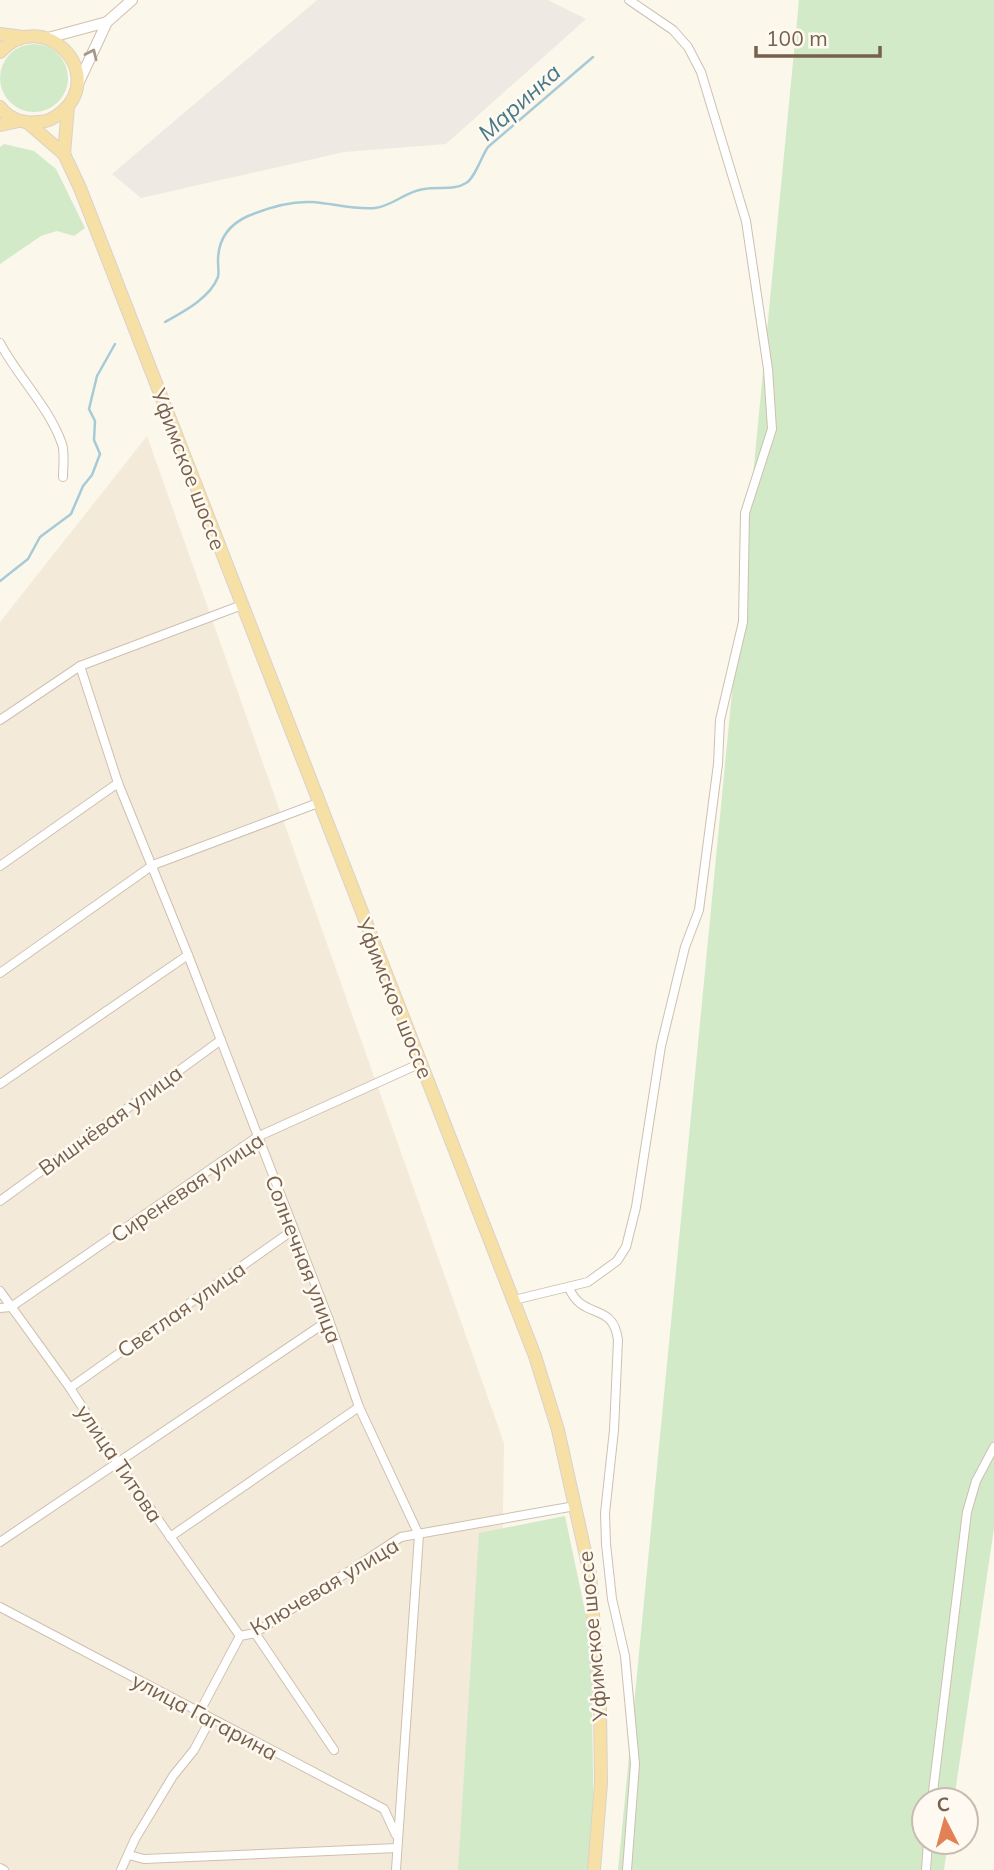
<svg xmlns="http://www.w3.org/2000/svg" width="994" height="1870" font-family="Mulish,sans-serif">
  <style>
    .residential { fill: #f4ead9 }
    .industrial { fill: #eee9e3 }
    .green { fill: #d3eac9 }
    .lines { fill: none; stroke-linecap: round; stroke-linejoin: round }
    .stream { stroke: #a6cbd7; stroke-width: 2.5 }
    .street-casing { stroke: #cec0b0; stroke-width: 10 }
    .secondary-casing { stroke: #d1c1ae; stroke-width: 12 }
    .primary-casing { stroke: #d9d2cd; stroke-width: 14 }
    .street { stroke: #fff; stroke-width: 8 }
    .secondary { stroke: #fff; stroke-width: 10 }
    .primary { stroke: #f7e0a6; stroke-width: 12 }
    .oneway { stroke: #a7988c }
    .labels { text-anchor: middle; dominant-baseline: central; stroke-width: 5; stroke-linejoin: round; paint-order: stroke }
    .street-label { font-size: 21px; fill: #77604e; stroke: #fefaf1 }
    .water-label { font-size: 23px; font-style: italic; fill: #487989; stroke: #fefaf1 }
  </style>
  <rect width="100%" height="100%" fill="#fcf7eb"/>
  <path class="residential" d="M147,436l357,1007 -6,427h-498v-1248z"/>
  <path class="industrial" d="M317,0h231l38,19 -140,125 -102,8 -203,46 -29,-24z"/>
  <g class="green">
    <path d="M799,0h195v1528l-40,272h-30v42h24l-4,28h-326z"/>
    <circle cx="34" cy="78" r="34"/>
    <path d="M4,144l30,7 22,18 29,59 -11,8 -17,-5 -16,5 -41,28v-117z"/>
    <path d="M565,1516l26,123 3,197 -6,34h-130l21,-337z"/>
  </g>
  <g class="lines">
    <g class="stream">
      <path d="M165,322c18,-10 45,-24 53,-45 1,-4 0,-11 0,-16 0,-22 10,-36 30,-45 19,-8 42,-15 63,-14 21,1 42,8 64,6 18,-2 31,-17 49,-19 14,-3 30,2 42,-6 9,-5 15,-26 22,-36l105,-90"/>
      <path d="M0,581l28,-22 12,-22 31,-23 12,-28 9,-11 8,-21 -6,-14 1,-19 -6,-12 8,-33 18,-32"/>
    </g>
    <defs>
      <g id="street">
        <path d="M0,343c18,34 49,64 62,101 3,9 1,23 1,33"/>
        <path d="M80,666l38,117 70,172 141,365 30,87 60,128 -23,335"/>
        <path d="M0,720l80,-54 162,-61"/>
        <path d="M0,866l118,-83"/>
        <path d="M0,973l153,-108 165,-62"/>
        <path d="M0,1084l188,-129"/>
        <path d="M0,1201l221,-161"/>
        <path d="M569,1288c14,33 44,13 49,52l-4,90 -9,83 1,31 6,55 13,57 10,108 -8,106"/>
        <path d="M0,1291l70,97 47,73 123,175"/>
        <path d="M514,1300l74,-18 29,-21 9,-14 10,-40 25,-161 24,-99 14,-37 19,-146 2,-44 23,-98 2,-109 27,-84 -4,-60 -22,-148 -45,-149 -13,-25 -15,-17 -44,-30"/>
        <path d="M0,1308l11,-1 246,-170 164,-74"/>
        <path d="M70,1388l223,-158"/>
        <path d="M170,1537l189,-130"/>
        <path d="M0,1542l329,-222"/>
        <path d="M0,1607l384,202 12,26"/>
        <path d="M255,1633l79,117"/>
        <path d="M199,1713l41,-77 15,-3 146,-96 174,-31"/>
        <path d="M932,1800l35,-288 9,-31 18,-34"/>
        <path d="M129,1855l15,4 253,-11"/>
        <path d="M0,1868l4,2"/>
        <path d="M121,1870l14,-31 38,-63 21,-26 16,-30"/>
        <path d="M926,1870l2,-28"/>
      </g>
      <g id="secondary">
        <path d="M48,38l59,-16"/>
        <path d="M78,84l29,-62 25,-22"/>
      </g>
      <g id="primary">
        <path d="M0,34l23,3"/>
        <path d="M0,52c42,-46 107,19 63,59 -7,6 -15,11 -24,11 -16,2 -30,-3 -39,-15"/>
        <path d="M28,123l36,31 16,34 455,1168 23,74 32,144 10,133 1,76 -7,87"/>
        <path d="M0,125l19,-4"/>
        <path d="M64,154l4,-48"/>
      </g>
    </defs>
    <use href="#street" class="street-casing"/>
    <use href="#secondary" class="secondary-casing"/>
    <use href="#primary" class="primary-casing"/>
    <use href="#street" class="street"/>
    <use href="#secondary" class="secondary"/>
    <use href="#primary" class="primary"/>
  </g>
  <defs><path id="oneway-chevron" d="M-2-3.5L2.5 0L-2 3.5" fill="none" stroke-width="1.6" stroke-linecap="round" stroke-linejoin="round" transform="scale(1.75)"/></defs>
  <use class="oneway" href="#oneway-chevron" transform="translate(92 54) rotate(-65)"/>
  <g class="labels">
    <g class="street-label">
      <text transform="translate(189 469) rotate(69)">Уфимское шоссе</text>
      <text transform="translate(395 998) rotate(68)">Уфимское шоссе</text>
      <text transform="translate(110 1120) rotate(-36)">Вишнёвая улица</text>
      <text transform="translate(187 1187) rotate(-34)">Сиреневая улица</text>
      <text transform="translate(304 1259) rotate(69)">Солнечная улица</text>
      <text transform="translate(181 1309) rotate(-35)">Светлая улица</text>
      <text transform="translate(120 1463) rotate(56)">улица Титова</text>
      <text transform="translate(324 1586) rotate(-31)">Ключевая улица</text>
      <text transform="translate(592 1636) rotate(-95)">Уфимское шоссе</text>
      <text transform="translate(205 1716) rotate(28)">улица Гагарина</text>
    </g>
    <g class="water-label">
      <text transform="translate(519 102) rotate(-42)">Маринка</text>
    </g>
  </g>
  <g transform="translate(945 1821) rotate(354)"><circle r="33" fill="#fefaf1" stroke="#c8bcb0" stroke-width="2"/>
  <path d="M0-5L12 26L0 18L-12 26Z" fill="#e18155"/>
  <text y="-10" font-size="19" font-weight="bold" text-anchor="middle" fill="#77604e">С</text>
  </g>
  <path d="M756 46v10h124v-10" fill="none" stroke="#77604e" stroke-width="3.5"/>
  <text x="766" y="46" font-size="21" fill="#77604e" stroke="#fefaf1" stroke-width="5" paint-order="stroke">100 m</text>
</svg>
